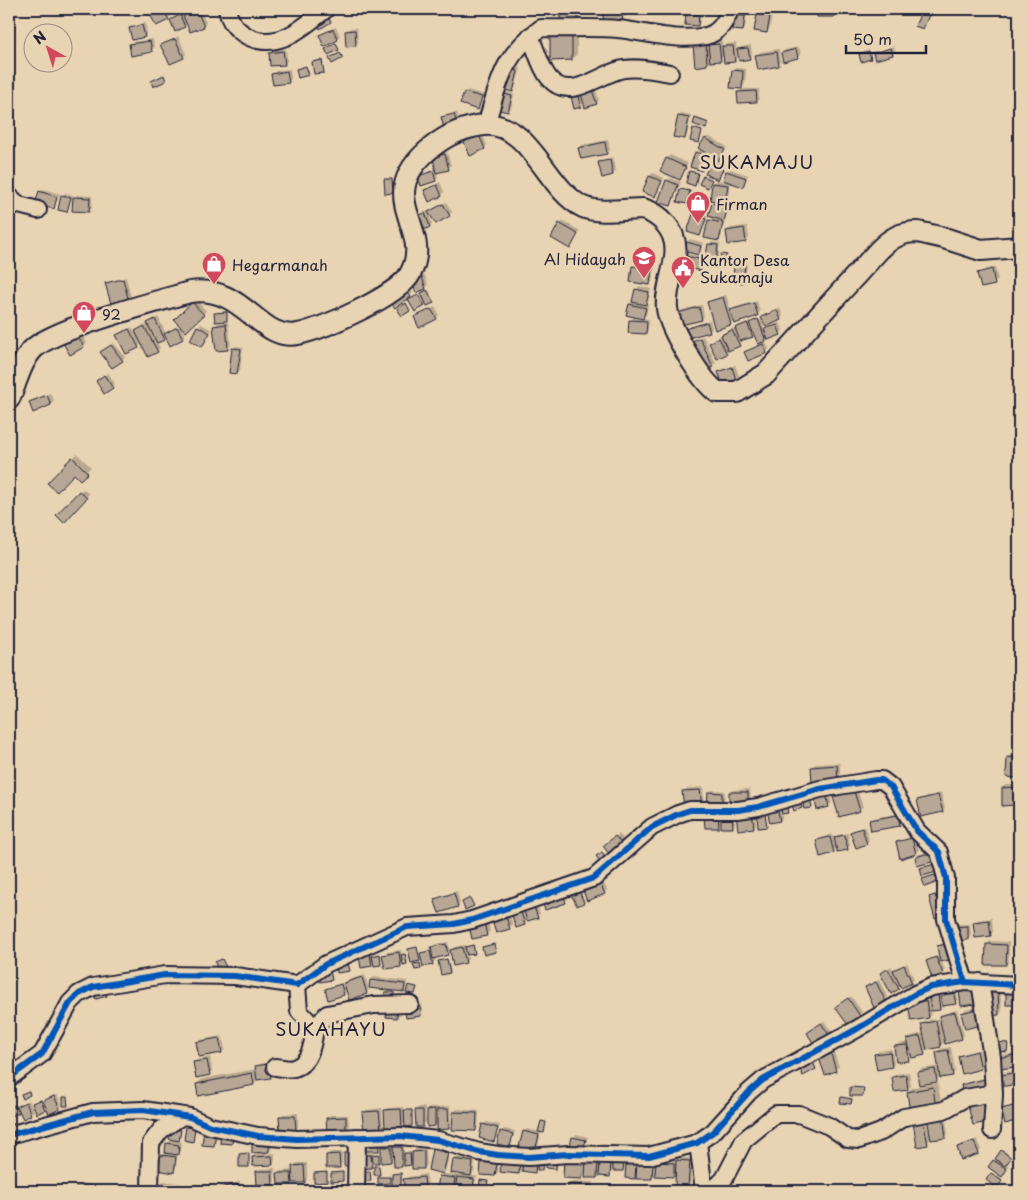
<svg xmlns="http://www.w3.org/2000/svg" width="1028" height="1200" font-family="'Playpen Sans',sans-serif">
  <style>
    .shadow { fill: #0003 }
    .building { fill: #b7a794; stroke: #22223b }
    .lines { fill: none; stroke-linecap: round; stroke-linejoin: round }
    .minor-casing { stroke: #22223b; stroke-width: 20 }
    .major-casing { stroke: #22223b; stroke-width: 24 }
    .minor { stroke: #e8d3b2; stroke-width: 16 }
    .major { stroke: #e8d3b2; stroke-width: 20 }
    .cycleway-casing { stroke: #e8d3b2; stroke-width: 9 }
    .cycleway { stroke: #0057b8; stroke-width: 6 }
    .labels { text-anchor: middle; dominant-baseline: central; stroke-width: 5; stroke-linejoin: round; paint-order: stroke }
    .poi-label { font-size: 15px; fill: #22223b; stroke: #e8d3b2; text-anchor: start }
    .quarter-label { font-size: 18px; letter-spacing: 1px; fill: #22223b; stroke: #e8d3b2 }
  </style>
  <rect width="100%" height="100%" fill="#e8d3b2"/>
  <filter id="ink" filterUnits="userSpaceOnUse"><feTurbulence type="fractalNoise" baseFrequency=".02" numOctaves="2"/><feDisplacementMap in="SourceGraphic" scale="10" xChannelSelector="R" yChannelSelector="G"/><feConvolveMatrix kernelMatrix="1 2 1 2 8 2 1 2 1" color-interpolation-filters="sRGB"/></filter>
  <g filter="url(#ink)">
    <g class="shadow">
      <path d="M155,9h12l4,7 -3,3 -17,-7z"/>
      <path d="M200,9l6,14 -3,3 -15,-3 -4,3 -13,-6 12,-7 1,4z"/>
      <path d="M561,9h31v1l-12,2v6l-3,3 -16,-1z"/>
      <path d="M602,9h21l2,7 -3,3 -16,4z"/>
      <path d="M818,9h18l1,4 -3,3h-16z"/>
      <path d="M924,9l8,1 -9,18v-18z"/>
      <path d="M691,11l10,1 -1,10 -3,3 -9,-11z"/>
      <path d="M761,12l11,1 -2,15 -3,3 -9,-16z"/>
      <path d="M738,13l9,1 -2,13 -3,3 -7,-14z"/>
      <path d="M145,22l2,11 -3,3 -13,-8z"/>
      <path d="M336,27l4,9 -16,9 -4,-9z"/>
      <path d="M350,28h7l1,14 -3,3 -8,-14z"/>
      <path d="M577,32v22l-5,5 -21,-22z"/>
      <path d="M178,36l8,18 -3,3 -21,-11z"/>
      <path d="M153,39l1,9 -3,3 -21,-6 3,-3z"/>
      <path d="M708,41l1,5 4,-4 9,-1 1,7 4,-4 9,-1 1,15 -3,3 -10,-5 -17,8 -13,-19z"/>
      <path d="M751,45l1,10 -3,3 -11,-8 3,-3z"/>
      <path d="M894,46l1,5 -2,3 -18,-1z"/>
      <path d="M799,47l2,7 -3,3 -16,-4 3,-3z"/>
      <path d="M286,49l1,12 -3,3 -14,-11 3,-3z"/>
      <path d="M779,49l2,13 -3,3 -21,-10 3,-3z"/>
      <path d="M510,66l11,2 -6,20 -2,3z"/>
      <path d="M736,68l10,1 -1,15 -3,3 -9,-16z"/>
      <path d="M290,69l1,10 -3,3 -15,-8 3,-3z"/>
      <path d="M594,85l5,15 -3,3 -12,-1 -4,4 -8,-14z"/>
      <path d="M742,89h17v9l-3,3 -17,-9z"/>
      <path d="M468,90l16,5 -6,13 -13,-15z"/>
      <path d="M503,91l11,3 -3,14 -3,3 -11,-3z"/>
      <path d="M457,112l2,8 -3,3 -13,-5z"/>
      <path d="M682,113l9,2 -4,20 -3,3 -5,-22z"/>
      <path d="M697,118l12,4 -3,6 -10,-9z"/>
      <path d="M482,133l5,12 -3,3 -18,-6z"/>
      <path d="M708,136l19,11 -9,12 -8,-5 -8,16 -5,-17z"/>
      <path d="M608,140l2,10 -3,3 -27,-5 2,-3z"/>
      <path d="M447,152l4,14 -14,6 1,5 -3,3 -16,-4 18,-7v-14z"/>
      <path d="M670,155l18,8 -9,16 -12,-21z"/>
      <path d="M612,157l4,14 -3,3 -13,-11z"/>
      <path d="M715,161l10,5 -7,13 -6,-15z"/>
      <path d="M730,169l18,6 -5,11 -13,-5 -2,17 -4,5 6,1 -4,12 -3,4h2l-4,17 -3,3 -9,-19 5,-5 -1,-13 3,-3 -6,-1 -6,12 -8,-15 3,-3 12,3 2,-13 3,-3 14,2 -3,-11z"/>
      <path d="M653,173l11,5 -9,17 -5,-19z"/>
      <path d="M670,178l11,4 -11,23 -3,-24z"/>
      <path d="M440,182l4,10 -3,3 -15,-5z"/>
      <path d="M43,189l17,5 -7,14 -13,-16z"/>
      <path d="M65,193l8,2 -6,16 -5,-15z"/>
      <path d="M77,195l15,1v12l-3,3 -15,-13z"/>
      <path d="M446,202l6,10 -3,3 -19,-3z"/>
      <path d="M428,211l4,12 -2,3 -15,-9z"/>
      <path d="M697,212l11,4 -9,19 -5,-20z"/>
      <path d="M563,221l17,10 -10,16 -10,-23z"/>
      <path d="M747,226l2,12 -3,3 -19,-10 3,-3z"/>
      <path d="M690,239l14,4 -5,10 -12,-11z"/>
      <path d="M712,242l8,1 -2,15 -3,3 -10,-1 -5,9 -20,-4 5,-12 22,5 2,-13z"/>
      <path d="M739,261h8l-1,17 -3,3 -7,-17z"/>
      <path d="M636,264l19,3 -3,14 -3,3 -16,-17z"/>
      <path d="M995,267l3,13 -16,7 -4,-13z"/>
      <path d="M425,275l3,10 -2,3 -10,-10z"/>
      <path d="M126,277l5,21 -3,3 -21,-17z"/>
      <path d="M639,286l12,3 -3,12 -4,4h4l-2,10 -4,3 7,1 -1,11 -3,3 -15,-12 5,-5 -5,-11z"/>
      <path d="M409,288l4,5 -17,13z"/>
      <path d="M429,290l4,12 -9,3 -14,-5z"/>
      <path d="M726,295l5,16 3,-3 23,-7 3,11 -3,3 -23,5 -4,4 -22,-22z"/>
      <path d="M196,300l10,11 -20,19 -6,-4 5,9 -3,3 -16,-2 -9,6 3,6 -3,3 -15,-8 -4,4 -20,-12 14,-8 3,5 23,-15 8,17 15,-9 -5,-5z"/>
      <path d="M702,305l2,11 -2,3 -23,-6 3,-3z"/>
      <path d="M435,307l4,8 -3,3h-20z"/>
      <path d="M780,308l3,8 -3,3 -18,1 3,10 15,-8 3,9 -18,9 4,9 -3,3h-20l13,-7 -4,-12 -14,7 -2,5 -13,8 -15,-10 14,-11 25,-11 2,2 12,-5 2,-3z"/>
      <path d="M227,311v9l-11,-7 1,-1z"/>
      <path d="M710,320l2,8 -3,3 -23,-2z"/>
      <path d="M228,322l3,23 -3,3 -13,-22 3,-3z"/>
      <path d="M201,324l11,6 -10,15 -4,-18z"/>
      <path d="M81,333l6,10 -16,11 -6,-11z"/>
      <path d="M703,336l13,27 -10,6 -12,-27z"/>
      <path d="M114,343l11,14 -3,3 -17,-11z"/>
      <path d="M236,346l7,1 -3,23 -3,3 -4,-24z"/>
      <path d="M735,365l4,11 -16,7 -3,-10z"/>
      <path d="M108,373l7,11 -10,8 -5,-13z"/>
      <path d="M50,393l4,8 -20,10 -4,-8z"/>
      <path d="M77,454l14,13 -11,12 -6,-6 -25,10z"/>
      <path d="M83,489l6,5 -25,27 -6,-6z"/>
      <path d="M1011,755h8l-1,19 -3,2 -7,-18z"/>
      <path d="M840,763v14l-3,3 -25,-13 3,-3z"/>
      <path d="M1006,785h11v16l-3,3 -11,-16z"/>
      <path d="M703,787l1,15 -3,3 -18,-13 3,-3z"/>
      <path d="M750,789l1,13 -21,-9 3,-3z"/>
      <path d="M857,789l6,18 -23,9 -5,-18z"/>
      <path d="M712,790l13,1 -1,12 -3,3 -12,-13z"/>
      <path d="M829,791l3,12 -14,6z"/>
      <path d="M941,793l4,15 -3,3 -24,-11 3,-2z"/>
      <path d="M787,804l1,6 -6,3 1,4 -3,3 -9,2 -3,-12z"/>
      <path d="M755,810l1,14 -3,3 -14,2z"/>
      <path d="M735,812v12l-3,3 -10,-5 -4,4 -10,-13z"/>
      <path d="M901,813l1,9 -3,3 -29,-4 3,-3z"/>
      <path d="M865,826l4,14 -3,3 -14,-11z"/>
      <path d="M848,833l2,13 -3,3 -10,-1 -4,4 -16,-12 15,-6 2,6 4,-5z"/>
      <path d="M619,834l6,7 -3,3h-15z"/>
      <path d="M915,836l4,14 -3,3 -19,-10z"/>
      <path d="M936,850l2,7h-22l3,-3z"/>
      <path d="M602,879l5,11 -3,3 -18,-8z"/>
      <path d="M579,888l6,13 -8,3z"/>
      <path d="M565,889l3,10 -22,10z"/>
      <path d="M457,891l3,12 -2,3 -22,-7z"/>
      <path d="M938,892l6,21 -14,-16z"/>
      <path d="M536,902l4,12 -13,6 -2,4 -13,-11z"/>
      <path d="M508,911l5,14 -16,7z"/>
      <path d="M992,918l1,14 -3,3 -16,-12 3,-3z"/>
      <path d="M487,920l3,11 -3,3 -14,3z"/>
      <path d="M958,924h12l1,12 -3,3 -13,-12z"/>
      <path d="M953,941l-12,19 4,10 -3,3 -15,-11 13,-7 -2,-9 3,-2z"/>
      <path d="M990,941l19,1v19l-3,3 -18,-20z"/>
      <path d="M448,942l2,9 4,-4 11,-2 1,3 8,-4 1,8 -8,2 1,5 -3,3 -14,-11 -3,3 -13,3v4l-3,3 -10,-11 10,-5 3,-4z"/>
      <path d="M401,950l1,4h4l2,8 -8,3 -16,-10 3,-3z"/>
      <path d="M373,952v3l7,-1 1,10 -7,-2 -3,3 -8,-12z"/>
      <path d="M448,959l2,11 -1,1 -9,-10z"/>
      <path d="M907,963l7,16 -16,9 -16,-15 9,-7 3,5z"/>
      <path d="M365,975l4,15 -3,3 -18,-3 -5,4 -17,-5 18,-7v2l4,-4z"/>
      <path d="M374,977l33,4 -1,7 -3,3 -32,-11z"/>
      <path d="M879,980l9,18 -3,3 -19,-14z"/>
      <path d="M988,986h12l2,25 -3,3z"/>
      <path d="M956,988l2,12 -18,9 -9,1v4l-2,3 -17,-16 18,-3v-2z"/>
      <path d="M851,996l11,16 -2,3 -20,-11z"/>
      <path d="M422,1004l1,7 -3,3 -10,-8z"/>
      <path d="M980,1007v17l-18,-11 3,-3z"/>
      <path d="M957,1010l7,25 -3,3 -19,-5 2,10 -3,2 -15,4 -2,5 -12,1 -4,4 -13,-12 3,-3 12,-2 -1,-3 3,-3 12,-3 -1,-9 3,-3 14,-3 3,-4z"/>
      <path d="M824,1021l8,11 -16,12 -5,-14z"/>
      <path d="M222,1036l3,13 -3,3 -25,-9 3,-3z"/>
      <path d="M1019,1045v17l-3,4 -17,-8 2,-3 17,-2 -1,-6z"/>
      <path d="M951,1047l4,25 -3,3 -13,2 -3,4 -18,-9 3,-3 19,-3 -3,-14 3,-3z"/>
      <path d="M892,1049l2,14 -2,3 -16,-12 3,-3z"/>
      <path d="M980,1049l4,16 -21,7 -4,-15z"/>
      <path d="M834,1052l5,15 -14,6 -4,-15z"/>
      <path d="M210,1057l2,14 -3,3 -15,-11 3,-3z"/>
      <path d="M271,1062l2,11 -3,3 -11,3 -5,5 -55,10 -2,-10 5,-5 54,-10 3,-5z"/>
      <path d="M1019,1070v13l-19,3 -2,-10 3,-3z"/>
      <path d="M909,1072l2,14 -3,2 -15,-11 3,-3z"/>
      <path d="M988,1077l2,8 -28,1 3,-3z"/>
      <path d="M938,1083l3,20 -5,5 -28,-16 5,-5z"/>
      <path d="M57,1094l5,12 -3,2 -12,-2 -3,3 -9,-6 7,-4 1,4z"/>
      <path d="M29,1100l5,11 -10,6 -4,-8 -10,6 2,6 -3,3v-15l8,-4 1,2z"/>
      <path d="M1019,1103v16l-13,3 -3,-12z"/>
      <path d="M450,1106l1,19 -3,3 -10,-6 -3,3 -7,-15 3,-3h6v3l4,-3z"/>
      <path d="M404,1107v5l8,-3v16l-6,-3 -4,4 -17,-15 3,-3z"/>
      <path d="M419,1107h6l1,15 -3,3 -7,-15z"/>
      <path d="M382,1108l1,18 -3,3 -17,-16 3,-3z"/>
      <path d="M457,1109l22,2 -1,16 -3,3 -21,-18z"/>
      <path d="M298,1113v14l-3,3 -15,-13 3,-3z"/>
      <path d="M945,1113l3,21 -3,3 -15,2 -3,5 -13,-22 12,-4 3,15 2,-1z"/>
      <path d="M330,1115h18l1,12 -3,3 -19,-12z"/>
      <path d="M543,1121l3,1 -2,8 -3,1 -3,15 -3,3 -11,-17 3,-3 13,3z"/>
      <path d="M486,1122l14,3 -6,15 -11,-15z"/>
      <path d="M173,1128l8,1 -1,9 -3,3 5,1 -2,9 -3,3 -1,14 -3,3 -11,-15 4,-3 2,-10 4,-5z"/>
      <path d="M218,1129l-2,13 -3,3 -10,-1z"/>
      <path d="M504,1129l11,2 -5,15 -9,-14z"/>
      <path d="M576,1134l12,3 -5,11 -12,-3z"/>
      <path d="M977,1139l4,11 -3,3 -20,-6z"/>
      <path d="M272,1141v7l-6,6 9,-1v8l-3,3 -19,-7 6,-5 -6,-7 3,-3z"/>
      <path d="M385,1144h8v5l4,-4h7v8l7,1 5,-5h10l1,16 -3,3 -11,-7 -3,3 -5,-2 -3,4 -7,-9 -4,4 -9,-14z"/>
      <path d="M436,1147l14,3 -4,19 -3,3 -10,-22z"/>
      <path d="M357,1150l22,4v7l-5,1 -3,5 -26,-13 3,-3z"/>
      <path d="M1003,1150l8,6 -5,8 3,2 -7,10 -12,-9z"/>
      <path d="M330,1152h12v11l-3,3 -12,-11z"/>
      <path d="M458,1157l17,3 -1,12 -4,4h7l-4,15 -16,-1v-3l-4,4 -14,-2 2,-13 3,-2 13,1v4l5,-6 -7,-13z"/>
      <path d="M600,1157v7l4,-4h9v5l3,-3h8v7h-11l-3,6 -9,-3 -5,5 -10,-4 -4,5 -16,-18z"/>
      <path d="M680,1158h12l-1,24 -3,3 -11,-13 -4,4 -16,-3 -6,5 -13,-4 -3,3 -8,-14 28,-3v5l5,-5h18z"/>
      <path d="M485,1160l14,1 -1,11 -3,3 -13,-13z"/>
      <path d="M523,1161l-1,4 4,-3 11,1 -1,7 -12,-3 -5,5 -18,-1z"/>
      <path d="M296,1163h11v16l-3,3 -25,1 -1,-9 3,-3 12,-1z"/>
      <path d="M275,1168v13l-3,2 -15,-11 3,-3z"/>
      <path d="M394,1173h8l-1,13 -8,-7 -3,3 -11,-4 14,-2z"/>
      <path d="M993,1173l9,6 -5,7 -9,-6z"/>
      <path d="M426,1174l2,10 -3,3 -20,-7 3,-3z"/>
      <path d="M163,1181l26,4 -1,6h-30v-5z"/>
      <path d="M572,1181l22,1 -1,8 -24,1v-7z"/>
      <path d="M240,1182l1,5 -3,3 -16,1 2,-6z"/>
      <path d="M82,1183l24,6v2h-30z"/>
      <path d="M260,1188h5l1,3h-7z"/>
    </g>
    <g class="building">
      <path d="M156,9h7l6,11 -13,6 -7,-14z"/>
      <rect x="560" y="9" width="18" height="13"/>
      <path d="M581,9h10l1,3 -11,1z"/>
      <path d="M601,9h19l3,11 -18,4z"/>
      <path d="M816,9h18v8h-17z"/>
      <path d="M197,10l7,17 -14,5 -7,-16z"/>
      <path d="M922,10l8,3 -7,16 -8,-3z"/>
      <path d="M686,13l13,2 -1,11 -13,-1z"/>
      <path d="M757,14l13,2 -3,17 -13,-2z"/>
      <path d="M180,15l5,12 -10,5 -5,-12z"/>
      <path d="M734,15l11,1 -2,15 -11,-1z"/>
      <path d="M328,17l3,5 -11,7 -2,-6z"/>
      <path d="M142,25l3,12 -13,3 -3,-12z"/>
      <path d="M333,29l5,11 -14,7 -5,-12z"/>
      <path d="M355,30l1,16 -10,1 -1,-16z"/>
      <path d="M550,36h22v24l-22,1z"/>
      <path d="M175,39l9,19 -14,6 -10,-19z"/>
      <path d="M150,41l2,11 -21,4 -2,-12z"/>
      <path d="M336,43l3,7 -11,5 -3,-6z"/>
      <path d="M706,43l1,22 -12,2 -2,-23z"/>
      <path d="M719,44l2,17 -11,1 -2,-17z"/>
      <path d="M722,46h11l2,16 -11,1z"/>
      <path d="M748,48l2,11 -11,2 -2,-12z"/>
      <path d="M891,48l2,7 -18,5 -2,-7z"/>
      <path d="M796,49l2,9 -15,4 -2,-9z"/>
      <path d="M283,51l2,14 -15,1 -1,-13z"/>
      <path d="M869,51l2,8 -10,3 -2,-8z"/>
      <path d="M777,52l2,14 -21,4 -3,-15z"/>
      <path d="M340,53l3,5 -11,6 -3,-6z"/>
      <path d="M322,60l2,13 -10,1 -2,-12z"/>
      <path d="M306,66l3,9 -11,3 -2,-9z"/>
      <path d="M506,68l12,3 -5,21 -13,-3z"/>
      <path d="M732,70l11,1 -1,18 -12,-1z"/>
      <path d="M287,71l2,12 -16,2 -2,-11z"/>
      <path d="M164,75l2,6 -13,6 -2,-6z"/>
      <path d="M591,87l6,17 -12,4 -5,-18z"/>
      <path d="M578,90l3,17 -7,2 -4,-17z"/>
      <path d="M756,91l1,11 -19,1 -1,-11z"/>
      <path d="M464,92l18,5 -4,13 -18,-6z"/>
      <path d="M499,93l13,3 -4,16 -13,-3z"/>
      <path d="M454,114l3,10 -13,4 -3,-11z"/>
      <path d="M678,116l11,2 -4,21 -12,-2z"/>
      <path d="M695,118l13,5 -2,6 -13,-5z"/>
      <path d="M693,128l9,3 -3,12 -9,-2z"/>
      <path d="M479,135l6,14 -15,7 -6,-14z"/>
      <path d="M705,138l20,12 -7,11 -20,-13z"/>
      <path d="M605,142l2,12 -26,5 -3,-11z"/>
      <path d="M695,152l13,4 -6,15 -12,-4z"/>
      <path d="M445,154l4,16 -13,3 -3,-16z"/>
      <path d="M666,158l20,9 -6,13 -20,-9z"/>
      <path d="M610,160l3,15 -11,3 -4,-16z"/>
      <path d="M711,163l12,6 -5,11 -13,-6z"/>
      <path d="M433,171l3,10 -15,5 -3,-10z"/>
      <path d="M689,171l9,2 -3,13 -9,-3z"/>
      <path d="M726,171l20,7 -3,9 -20,-7z"/>
      <path d="M649,176l13,5 -7,16 -13,-5z"/>
      <path d="M703,176l9,4 -4,8 -9,-4z"/>
      <path d="M384,179h8l1,14 -8,1z"/>
      <path d="M666,180l12,5 -7,21 -13,-4z"/>
      <path d="M712,183l16,2 -3,18 -15,-3z"/>
      <path d="M437,185l5,11 -13,6 -5,-12z"/>
      <path d="M680,189l10,2 -3,13 -10,-2z"/>
      <path d="M39,191l18,6 -3,12 -19,-5z"/>
      <path d="M61,195l10,2 -4,15 -9,-2z"/>
      <path d="M695,195l13,4 -3,14 -14,-4z"/>
      <path d="M73,197l17,1 -1,14 -17,-1z"/>
      <path d="M712,203l16,4 -4,14 -16,-5z"/>
      <path d="M443,204l7,12 -14,8 -8,-12z"/>
      <path d="M425,213l5,14 -10,5 -6,-15z"/>
      <path d="M693,214l13,5 -6,17 -13,-4z"/>
      <path d="M708,220l15,3 -4,18 -15,-3z"/>
      <path d="M559,223l19,11 -8,15 -19,-11z"/>
      <path d="M744,228l2,14 -18,3 -2,-14z"/>
      <path d="M686,242l15,4 -2,9 -16,-4z"/>
      <path d="M708,244l10,1 -2,17 -11,-1z"/>
      <path d="M721,254l6,1 -2,11 -6,-1z"/>
      <path d="M681,255l22,5 -2,11 -23,-5z"/>
      <path d="M734,263l11,1 -2,19 -10,-1z"/>
      <path d="M632,266l20,3 -2,16 -20,-3z"/>
      <path d="M992,269l3,16 -14,3 -4,-15z"/>
      <path d="M422,277l4,12 -10,4 -4,-12z"/>
      <path d="M123,279l6,23 -17,5 -7,-24z"/>
      <path d="M635,289l14,3 -3,13 -14,-3z"/>
      <path d="M406,290l5,7 -16,11 -5,-7z"/>
      <path d="M427,290l7,13 -7,3 -6,-13z"/>
      <path d="M418,295l7,11 -10,6 -7,-12z"/>
      <path d="M723,297l8,28 -16,5 -8,-28z"/>
      <path d="M192,302l12,13 -18,17 -12,-12z"/>
      <path d="M406,303l4,8 -8,5 -5,-7z"/>
      <path d="M754,303l4,13 -24,8 -4,-14z"/>
      <path d="M629,304l17,4 -3,11 -17,-4z"/>
      <path d="M699,307l3,13 -21,5 -3,-12z"/>
      <path d="M431,309l6,10 -18,9 -5,-11z"/>
      <path d="M777,310l4,10 -15,7 -5,-10z"/>
      <path d="M227,312v9l-12,1 -1,-9z"/>
      <path d="M155,319l10,21 -8,3 -10,-20z"/>
      <path d="M758,319l8,22 -8,3 -9,-21z"/>
      <path d="M629,320l18,1 -1,13 -18,-1z"/>
      <path d="M707,322l3,10 -22,6 -3,-9z"/>
      <path d="M747,323l6,14 -13,4 -5,-13z"/>
      <path d="M226,324l2,26 -12,1 -3,-25z"/>
      <path d="M777,325l4,10 -13,5 -4,-11z"/>
      <path d="M144,326l14,26 -10,5 -13,-26z"/>
      <path d="M197,326l13,7 -8,14 -12,-7z"/>
      <path d="M177,327l6,12 -13,7 -6,-12z"/>
      <path d="M129,329l10,19 -13,6 -10,-19z"/>
      <path d="M732,330l8,16 -12,5 -7,-16z"/>
      <path d="M77,335l7,12 -14,8 -7,-12z"/>
      <path d="M700,338l13,29 -7,3 -14,-29z"/>
      <path d="M719,338l8,16 -10,5 -8,-16z"/>
      <path d="M763,344l4,9 -19,8 -4,-9z"/>
      <path d="M111,345l12,16 -11,7 -12,-16z"/>
      <path d="M232,348l9,1 -4,25 -8,-1z"/>
      <path d="M732,367l4,13 -13,5 -5,-13z"/>
      <path d="M104,375l9,13 -9,6 -8,-13z"/>
      <path d="M47,395l4,10 -18,8 -4,-11z"/>
      <path d="M72,457l16,16 -8,7 -6,-6 -17,18 -10,-9z"/>
      <path d="M79,491l8,7 -23,25 -8,-8z"/>
      <path d="M1007,757l9,1v20l-10,-1z"/>
      <path d="M837,765l1,16 -26,2 -1,-16z"/>
      <path d="M1015,787v18l-13,1v-18z"/>
      <path d="M700,790l2,16 -18,2 -2,-17z"/>
      <path d="M854,791l6,20 -21,6 -6,-20z"/>
      <path d="M708,792l14,1v14l-15,-1z"/>
      <path d="M729,792h19v14l-19,1z"/>
      <path d="M826,793l3,14 -12,3 -3,-14z"/>
      <path d="M938,795l5,17 -22,5 -4,-17z"/>
      <path d="M799,797l3,11 -8,3 -4,-11z"/>
      <path d="M810,797l2,11 -8,1 -2,-11z"/>
      <path d="M786,804l2,9 -6,1 -2,-9z"/>
      <path d="M777,807l3,14 -10,2 -3,-13z"/>
      <path d="M752,812l2,16 -16,2 -2,-16z"/>
      <path d="M765,813l2,14 -9,1 -1,-14z"/>
      <path d="M721,814h11l1,14h-12z"/>
      <path d="M718,815l1,13h-14l-1,-12z"/>
      <path d="M898,815l2,11 -29,5 -2,-11z"/>
      <path d="M862,828l5,16 -11,4 -6,-16z"/>
      <path d="M845,835l3,15 -11,2 -3,-15z"/>
      <path d="M615,836l8,9 -13,10 -7,-9z"/>
      <path d="M830,837l4,16 -14,4 -4,-17z"/>
      <path d="M912,838l4,16 -16,5 -4,-17z"/>
      <path d="M602,852l7,9 -6,5 -7,-10z"/>
      <path d="M933,852l2,9 -18,5 -2,-9z"/>
      <path d="M935,864l2,8 -15,4 -2,-8z"/>
      <path d="M935,875l3,7 -13,5 -3,-8z"/>
      <path d="M599,881l6,13 -18,7 -5,-13z"/>
      <path d="M578,888l6,15 -7,3 -7,-14z"/>
      <path d="M562,891l4,12 -21,7 -4,-11z"/>
      <path d="M454,893l4,14 -19,6 -5,-14z"/>
      <path d="M935,895l7,22 -7,2 -6,-22z"/>
      <path d="M470,898l4,8 -9,4 -3,-8z"/>
      <path d="M533,904l5,14 -11,3 -4,-14z"/>
      <path d="M520,909l5,16 -9,3 -5,-16z"/>
      <path d="M505,914l5,15 -14,4 -5,-15z"/>
      <path d="M989,920l2,16 -16,2 -2,-16z"/>
      <path d="M484,922l3,14 -15,3 -3,-13z"/>
      <path d="M968,926v14l-14,1v-14z"/>
      <path d="M950,943l4,16 -14,3 -3,-16z"/>
      <path d="M446,944l2,11 -15,4 -2,-12z"/>
      <path d="M494,944l2,8 -12,3 -2,-8z"/>
      <path d="M986,944l21,1 -1,20h-21z"/>
      <path d="M473,945l2,9 -8,1 -2,-8z"/>
      <path d="M417,947l3,14 -9,2 -3,-14z"/>
      <path d="M462,947l4,16 -13,3 -3,-16z"/>
      <path d="M430,951l3,14 -10,2 -3,-14z"/>
      <path d="M399,952l2,15 -16,2 -3,-14z"/>
      <path d="M370,954l2,12 -11,2 -2,-12z"/>
      <path d="M380,954l1,11 -7,1 -2,-10z"/>
      <path d="M405,954l2,10 -4,1 -2,-10z"/>
      <path d="M936,957l7,17 -11,4 -6,-17z"/>
      <path d="M222,959l4,8 -8,3 -3,-8z"/>
      <path d="M447,959l3,14 -9,2 -3,-14z"/>
      <path d="M348,963l2,8 -13,2 -1,-8z"/>
      <path d="M420,963l1,6 -6,1 -2,-6z"/>
      <path d="M904,965l8,18 -11,5 -8,-18z"/>
      <path d="M888,969l11,20 -8,5 -11,-21z"/>
      <path d="M330,970l2,10 -12,2 -2,-10z"/>
      <path d="M362,977l5,17 -18,6 -5,-17z"/>
      <path d="M370,980l35,4 -1,8 -35,-4z"/>
      <path d="M876,982l10,20 -12,6 -9,-21z"/>
      <path d="M341,984l3,11 -16,5 -3,-11z"/>
      <path d="M408,985l9,2 -2,7 -9,-1z"/>
      <path d="M974,988l2,16 -15,2 -2,-16z"/>
      <path d="M998,988l1,27 -14,1 -1,-27z"/>
      <rect x="1006" y="989" width="13" height="16"/>
      <path d="M105,990l2,6 -11,3 -2,-6z"/>
      <path d="M953,990l3,14 -14,2 -2,-13z"/>
      <path d="M385,992h9v6l-9,1z"/>
      <path d="M938,994l2,16 -9,1 -2,-16z"/>
      <path d="M848,998l12,18 -12,9 -13,-18z"/>
      <path d="M926,1001l3,17 -18,3 -3,-17z"/>
      <path d="M387,1005l10,1v12l-11,-1z"/>
      <path d="M420,1006l1,10 -15,2 -1,-9z"/>
      <path d="M977,1009l4,16 -16,4 -4,-16z"/>
      <path d="M955,1012l7,27 -17,5 -6,-28z"/>
      <path d="M936,1021l5,26 -14,3 -6,-26z"/>
      <path d="M821,1023l9,13 -15,10 -8,-13z"/>
      <path d="M920,1036l5,19 -13,3 -5,-19z"/>
      <path d="M219,1038l3,15 -23,4 -3,-15z"/>
      <path d="M996,1042l12,1 -1,9 -11,-1z"/>
      <path d="M907,1045l2,16 -13,1 -2,-16z"/>
      <path d="M1019,1046v17l-4,-16z"/>
      <path d="M948,1050l5,26 -13,2 -4,-26z"/>
      <path d="M977,1051l4,18 -19,5 -4,-18z"/>
      <path d="M890,1052l2,15 -15,3 -3,-16z"/>
      <path d="M831,1054l5,17 -11,4 -6,-17z"/>
      <path d="M1015,1055l1,12 -17,2 -2,-11z"/>
      <path d="M207,1060l3,15 -14,3 -3,-16z"/>
      <path d="M813,1062l3,7 -13,7 -3,-7z"/>
      <path d="M268,1064l3,14 -14,2 -2,-14z"/>
      <path d="M935,1069l2,13 -18,3 -2,-13z"/>
      <path d="M1019,1072v12l-20,3 -2,-11z"/>
      <path d="M252,1073l2,12 -56,11 -2,-12z"/>
      <path d="M906,1075l2,15 -14,2 -2,-15z"/>
      <path d="M985,1079l3,11 -25,6 -2,-11z"/>
      <path d="M850,1087l14,1 -1,8h-13z"/>
      <path d="M933,1087l3,22 -26,4 -3,-21z"/>
      <path d="M1019,1087v12h-2l-1,-11z"/>
      <path d="M29,1091l1,4 -7,4 -2,-5z"/>
      <path d="M54,1096l6,13 -11,5 -6,-13z"/>
      <path d="M63,1097h4l1,9h-5z"/>
      <path d="M841,1097l11,2 -1,5 -11,-1z"/>
      <path d="M41,1100l4,10 -8,4 -5,-11z"/>
      <path d="M26,1102l5,13 -8,4 -6,-13z"/>
      <path d="M983,1102l5,20 -15,3 -5,-19z"/>
      <path d="M15,1105l4,8 -8,3 -2,-8z"/>
      <path d="M1017,1105l2,15 -14,4 -4,-15z"/>
      <path d="M401,1109l1,18 -17,1 -1,-18z"/>
      <path d="M435,1109v17l-8,1v-17z"/>
      <path d="M437,1109h11l1,20 -12,1z"/>
      <path d="M404,1110h8v16l-7,1z"/>
      <path d="M415,1110h8v17h-7z"/>
      <path d="M379,1111l2,19 -17,2 -2,-20z"/>
      <path d="M453,1112l24,1 -1,18 -24,-1z"/>
      <path d="M943,1115l3,23 -15,2 -4,-23z"/>
      <path d="M279,1116h16l1,15 -16,1z"/>
      <path d="M346,1117v15h-19l-1,-14z"/>
      <path d="M923,1120l5,25 -11,2 -4,-25z"/>
      <path d="M541,1121l5,1 -2,11 -6,-1z"/>
      <path d="M482,1124l16,4 -4,14 -15,-4z"/>
      <path d="M866,1126l3,7 -18,-2z"/>
      <path d="M186,1127l9,1 -2,14 -9,-2z"/>
      <path d="M171,1129l10,1 -2,11 -10,-2z"/>
      <path d="M204,1130l12,1 -2,15 -12,-1z"/>
      <path d="M500,1131l13,3 -3,13 -13,-3z"/>
      <path d="M523,1131l16,4 -4,16 -16,-4z"/>
      <path d="M221,1133l12,2 -1,9 -12,-1z"/>
      <path d="M572,1137l14,3 -3,9 -13,-3z"/>
      <path d="M974,1141l5,13 -18,6 -4,-13z"/>
      <path d="M362,1142h16l1,9h-17z"/>
      <path d="M166,1143l13,2 -1,10 -13,-2z"/>
      <path d="M269,1143v9l-17,1v-9z"/>
      <path d="M381,1147h10v15l-10,1z"/>
      <path d="M393,1147h9v20h-8z"/>
      <path d="M432,1149l16,4 -5,21 -15,-4z"/>
      <path d="M1001,1150l10,8 -6,8 -10,-7z"/>
      <path d="M424,1151v18h-12v-17z"/>
      <path d="M249,1153v14h-10v-13z"/>
      <path d="M344,1153h10l1,12 -11,1z"/>
      <path d="M404,1153h6l1,12 -7,1z"/>
      <path d="M339,1154l1,14h-14v-13z"/>
      <path d="M379,1154v9h-6l-1,-8z"/>
      <path d="M161,1155l15,2 -2,16 -16,-3z"/>
      <path d="M358,1155h13l1,13 -14,1z"/>
      <path d="M272,1156l1,9 -20,1 -1,-9z"/>
      <path d="M453,1159l20,3 -2,14 -20,-3z"/>
      <path d="M547,1159l10,1 -1,9 -10,-1z"/>
      <path d="M564,1159l19,1 -1,19 -19,-1z"/>
      <path d="M586,1159h12l-1,19h-12z"/>
      <path d="M676,1160l14,1 -2,25h-13z"/>
      <path d="M993,1160l14,9 -5,8 -14,-10z"/>
      <path d="M538,1161l5,1 -1,8h-5z"/>
      <path d="M481,1162l16,1 -2,13 -15,-1z"/>
      <path d="M501,1162l19,2 -1,10 -19,-2z"/>
      <path d="M523,1162l13,2 -1,9 -13,-2z"/>
      <path d="M600,1162h11l-1,15 -11,-1z"/>
      <path d="M637,1162h16l-1,17h-16z"/>
      <path d="M656,1162l18,1v14l-19,-1z"/>
      <path d="M613,1163h11l-1,8h-10z"/>
      <path d="M626,1163h10l-1,16 -10,-1z"/>
      <path d="M304,1165l1,18h-12l-1,-17z"/>
      <path d="M374,1166h5l1,9h-6z"/>
      <path d="M256,1171h16l1,14h-16z"/>
      <path d="M370,1171l1,10h-11v-9z"/>
      <path d="M327,1172v10l-13,1v-10z"/>
      <path d="M343,1172v9l-12,1v-9z"/>
      <path d="M277,1173h14l1,11h-14z"/>
      <path d="M401,1173v14l-9,1v-14z"/>
      <path d="M991,1173l11,8 -5,7 -11,-8z"/>
      <path d="M439,1176l16,2 -2,13 -16,-1z"/>
      <path d="M378,1177h12v6l-12,1z"/>
      <path d="M424,1177l1,11 -20,3 -2,-12z"/>
      <path d="M457,1177l17,2 -1,12h-18z"/>
      <path d="M480,1180l8,1 -2,10h-7z"/>
      <path d="M237,1184l2,7h-18l-1,-3z"/>
      <path d="M568,1184l23,1v6h-23z"/>
      <path d="M157,1186l28,4v1h-29z"/>
      <path d="M76,1187l16,4h-17z"/>
    </g>
    <g class="lines">
      <defs>
        <g id="minor">
          <path d="M227,9c2,11 9,21 20,27 30,16 57,-9 79,-27"/>
          <path d="M530,36c6,13 10,31 19,42 21,26 52,-6 75,-9 15,-2 31,1 46,4"/>
          <path d="M486,125c13,-43 16,-69 55,-97 25,1 52,-1 77,1 28,3 60,13 88,7 13,-3 21,-16 24,-27"/>
          <path d="M9,196l10,9 19,5"/>
          <path d="M980,982l12,75 2,38 -2,35"/>
          <path d="M315,1028l12,-14 47,-9 36,-1"/>
          <path d="M275,1067c6,0 13,3 19,1 17,-5 19,-26 21,-40l-16,-17 -2,-26"/>
          <path d="M9,1078l33,-24 28,-51 9,-9 14,-7 72,-12 70,1 62,9 29,-21 81,-37 47,-3 18,-4 122,-42 58,-51 26,-13 12,-4h48l20,-3 62,-18 56,-9h6l9,7 26,44 22,21 7,26v41l19,63"/>
          <path d="M9,1135l84,-23 50,-2 47,7 20,9 48,10 39,3 103,-3 38,4 41,12 19,3 31,2 39,-3 81,2 48,-13 16,-11 36,-40 14,-12 94,-51 58,-35 16,-7 34,-5 54,3"/>
          <path d="M698,1142l6,49"/>
          <path d="M150,1191l1,-48 10,-13 21,-14"/>
          <path d="M356,1191l1,-54"/>
          <path d="M712,1191l12,-12 20,-39 32,-26h23l30,12 19,13 11,1 22,-8 23,-15 40,-7 21,-12 29,-5"/>
        </g>
        <path id="major" d="M9,399c8,-16 11,-36 23,-49 19,-21 127,-49 158,-58 54,-8 69,50 108,42 25,-5 100,-38 112,-60 26,-46 -41,-76 22,-127 15,-12 33,-20 52,-22 46,-4 63,65 99,82 16,7 42,2 60,2 9,3 16,7 22,14 24,27 -1,55 2,85 2,20 34,73 50,84h20l29,-18 113,-124c12,-12 22,-18 39,-18l26,6 37,12 38,-3"/>
      </defs>
      <use href="#minor" class="minor-casing"/>
      <use href="#major" class="major-casing"/>
      <use href="#minor" class="minor"/>
      <use href="#major" class="major"/>
      <defs>
        <g id="cycleway">
          <path d="M9,1078l33,-24 28,-51 9,-9 14,-7 72,-12 70,1 62,9 29,-21 81,-37 47,-3 18,-4 122,-42 58,-51 26,-13 12,-4h48l20,-3 62,-18 56,-9h6l9,7 26,44 22,21 7,26v41l19,63"/>
          <path d="M9,1135l84,-23 50,-2 47,7 20,9 48,10 39,3 103,-3 38,4 41,12 19,3 31,2 39,-3 81,2 48,-13 16,-11 36,-40 14,-12 94,-51 58,-35 16,-7 34,-5 54,3"/>
        </g>
      </defs>
      <use href="#cycleway" class="cycleway-casing"/>
      <use href="#cycleway" class="cycleway"/>
    </g>
  </g>
  <defs>
    <symbol id="shop-pin" viewBox="-11 -11 22 30"><path d="M0 17L-7.5 6A9.5 9.5 0 1 1 7.5 6Z" fill="#d1495b" stroke="#e8d3b2"/><path d="M-5-2.5h2.3a2.7 3.5 0 0 1 5.4 0H5L5.5 6h-11ZM-1.5-2.5h3a1.5 2.3 0 0 0-3 0Z" fill="#fff"/></symbol>
    <symbol id="school-pin" viewBox="-11 -11 22 30"><path d="M0 17L-7.5 6A9.5 9.5 0 1 1 7.5 6Z" fill="#d1495b" stroke="#e8d3b2"/><path d="M0-5L7-2L0 1L-7-2ZM-4 1L0 2.5L4 1V4Q0 6-4 4Z" fill="#fff"/></symbol>
    <symbol id="civic-pin" viewBox="-11 -11 22 30"><path d="M0 17L-7.5 6A9.5 9.5 0 1 1 7.5 6Z" fill="#d1495b" stroke="#e8d3b2"/><path d="M-.6-6.5H3V-4.5H.6V-3L4-1V1h2V6H-6V1h2V-1L-.6-3ZM-1.2 2.5V6h2.4V2.5Z" fill="#fff"/></symbol>
  </defs>
  <g fill-rule="evenodd">
    <use href="#shop-pin" x="684" y="189" width="28" height="38"/>
    <use href="#school-pin" x="630" y="244" width="28" height="38"/>
    <use href="#shop-pin" x="200" y="250" width="28" height="38"/>
    <use href="#civic-pin" x="669" y="254" width="28" height="38"/>
    <use href="#shop-pin" x="70" y="299" width="28" height="38"/>
  </g>
  <g class="labels">
    <g class="poi-label">
      <text x="716" y="203">Firman</text>
      <text x="626" y="258" text-anchor="end">Al Hidayah</text>
      <text x="700" y="259">Kantor Desa<tspan x="700" dy="17">Sukamaju</tspan></text>
      <text x="232" y="264">Hegarmanah</text>
      <text x="102" y="313">92</text>
    </g>
    <g class="quarter-label">
      <text x="757" y="161">SUKAMAJU</text>
      <text x="331" y="1028">SUKAHAYU</text>
    </g>
  </g>
  <rect width="1028" height="1200" fill="none" stroke="#e8d3b2" stroke-width="30"/>
  <rect x="15" y="15" width="998" height="1170" fill="none" stroke="#22223b" stroke-width="2" filter="url(#ink)"/>
  <g transform="translate(48 48) rotate(321)"><circle r="24" fill="#e8d3b2" stroke="#998c82"/>
  <path d="M0-4L9 19L0 12L-9 19Z" fill="#d1495b"/>
  <text y="-8" font-size="14" font-weight="bold" text-anchor="middle" fill="#22223b">N</text>
  </g>
  <path d="M846 45v8h80v-8" fill="none" stroke="#22223b" stroke-width="2.5"/>
  <text x="853" y="45" font-size="15" fill="#22223b" stroke="#e8d3b2" stroke-width="4" paint-order="stroke">50 m</text>
</svg>
